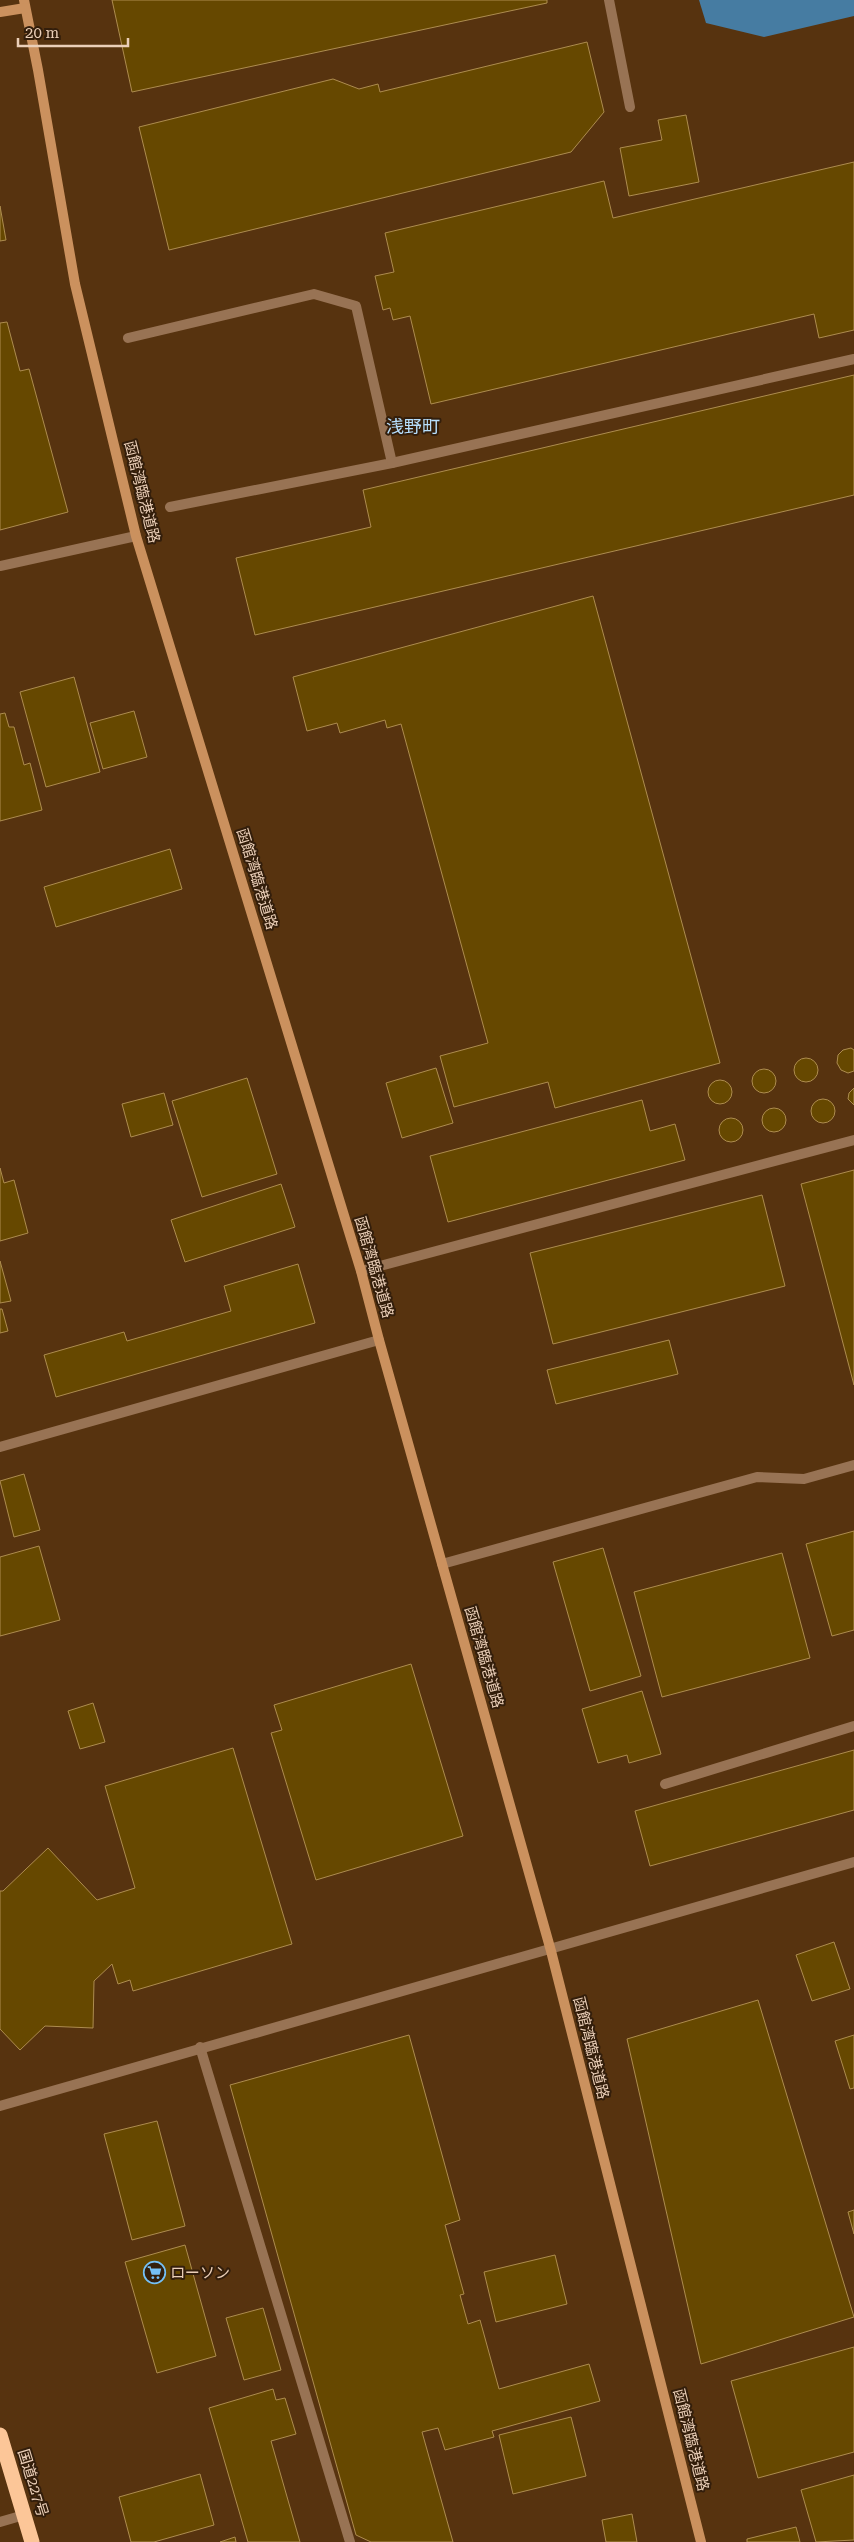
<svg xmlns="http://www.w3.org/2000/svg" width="854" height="2542" font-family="'Roboto Serif','Noto Sans JP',serif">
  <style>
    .water { fill: #467ca2 }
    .building { fill: #664800; stroke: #ad8c4f }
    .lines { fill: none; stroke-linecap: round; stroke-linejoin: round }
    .lane { stroke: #987354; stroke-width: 10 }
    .street { stroke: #987354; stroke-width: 10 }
    .secondary { stroke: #cb915e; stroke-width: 10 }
    .highway { stroke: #fcc698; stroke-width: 15 }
    .labels { text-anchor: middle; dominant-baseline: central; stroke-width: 4; stroke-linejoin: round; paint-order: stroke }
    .street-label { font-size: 15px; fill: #ebcfb8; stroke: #331e0b }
    .poi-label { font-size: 15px; fill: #ebcfb8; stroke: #331e0b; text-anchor: start }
    .quarter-label { font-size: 18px; fill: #b7dffd; stroke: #331e0b }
  </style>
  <rect width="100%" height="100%" fill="#57330f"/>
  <path class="water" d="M699,0h155v16l-90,21 -58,-14z"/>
  <g class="building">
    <path d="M112,0h435v3l-415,89z"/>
    <path d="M587,42l17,70 -33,40 -402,98 -30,-123 194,-48 26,10 19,-5 2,8z"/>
    <path d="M686,115l13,67 -70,14 -9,-48 42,-8 -4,-20z"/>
    <path d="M854,162v168l-35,8 -5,-24 -383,90 -21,-88 -17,4 -3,-12 -7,2 -8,-34 19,-4 -9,-39 219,-52 9,37z"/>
    <path d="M0,206l6,34 -6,1z"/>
    <path d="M7,322l13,49 9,-2 39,143 -68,18v-207z"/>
    <path d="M854,375v120l-599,140 -19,-77 135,-31 -8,-37z"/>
    <path d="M593,596l127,467 -165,45 -7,-26 -94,25 -14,-51 48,-13 -87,-319 -14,4 -2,-8 -45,13 -3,-10 -30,8 -14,-54z"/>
    <path d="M74,677l26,95 -54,15 -26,-95z"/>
    <path d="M134,711l13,46 -44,12 -13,-46z"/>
    <path d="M5,713l4,14h5l10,38 6,-2 12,47 -42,11v-107z"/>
    <path d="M170,849l12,40 -126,38 -12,-40z"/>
    <path d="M851,1048l3,2v21l-6,2 -7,-3 -4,-7 1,-8 5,-5z"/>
    <circle cx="806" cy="1070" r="12"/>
    <path d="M436,1068l17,55 -51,15 -16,-55z"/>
    <circle cx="764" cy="1081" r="12"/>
    <path d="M247,1078l30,96 -75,23 -30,-96z"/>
    <circle cx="720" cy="1092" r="12"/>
    <path d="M854,1088v17l-6,-6 1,-6z"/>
    <path d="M164,1093l9,32 -42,12 -9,-33z"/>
    <circle cx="823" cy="1111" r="12"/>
    <path d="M642,1100l8,31 25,-7 10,36 -237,62 -18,-66z"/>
    <circle cx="774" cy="1120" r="12"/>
    <circle cx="731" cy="1130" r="12"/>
    <path d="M0,1168l4,15 10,-3 14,53 -28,8z"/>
    <path d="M854,1170v215l-53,-201z"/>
    <path d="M281,1184l14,43 -110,35 -14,-42z"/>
    <path d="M762,1195l23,91 -232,58 -23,-91z"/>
    <path d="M0,1261l11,40 -11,2z"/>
    <path d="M298,1264l17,59 -259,74 -12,-42 80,-23 3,9 104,-30 -7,-25z"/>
    <path d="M0,1309h2l6,22 -8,2z"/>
    <path d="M669,1340l9,34 -122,30 -9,-34z"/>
    <path d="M24,1474l16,56 -26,7 -14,-56z"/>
    <path d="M854,1531v99l-22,6 -26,-92z"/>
    <path d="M39,1546l21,74 -60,16v-79z"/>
    <path d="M603,1548l38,128 -51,15 -37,-129z"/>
    <path d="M782,1553l28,105 -148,39 -28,-105z"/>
    <path d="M411,1664l52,172 -147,44 -45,-147 11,-3 -8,-25z"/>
    <path d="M642,1691l19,63 -32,9 -2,-8 -29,8 -16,-54z"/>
    <path d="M93,1703l12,39 -25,7 -12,-38z"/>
    <path d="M233,1748l59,196 -159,47 -3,-11 -12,4 -6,-20 -18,17 -1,47 -48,-2 -25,24 -20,-21v-138h3l45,-43 49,52 38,-12 -30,-102z"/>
    <path d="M854,1750v60l-204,56 -15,-55z"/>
    <path d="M834,1942l16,47 -38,12 -16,-46z"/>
    <path d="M758,2000l96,317 -153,47 -74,-325z"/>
    <path d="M409,2035l51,185 -15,5 19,69 -4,1 8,29 12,-4 19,69 90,-25 11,37 -108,30 2,6 -49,13 -7,-22 -16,4 31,110h-82l-15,-7 -126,-450z"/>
    <path d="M854,2035v53l-4,1 -15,-48z"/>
    <path d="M157,2121l28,105 -53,14 -28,-106z"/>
    <path d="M854,2210v24l-6,-22z"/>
    <path d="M185,2245l31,111 -59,17 -32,-111z"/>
    <path d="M555,2255l12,49 -71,18 -12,-50z"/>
    <path d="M263,2308l18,62 -37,10 -18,-62z"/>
    <path d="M854,2347v105l-96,26 -27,-97z"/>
    <path d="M273,2389l3,11 9,-2 11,36 -25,7 29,101h-52l-39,-134z"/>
    <path d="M571,2417l15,59 -73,18 -14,-59z"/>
    <path d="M200,2474l14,51 -60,17h-23l-12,-45z"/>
    <path d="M854,2475v65l-38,2 -15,-52z"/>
    <path d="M632,2514l5,28h-31l-4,-22z"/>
    <path d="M796,2527l4,15h-53v-3z"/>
    <path d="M235,2537l1,5h-16z"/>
  </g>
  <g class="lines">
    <g class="lane">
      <path d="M609,0l21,107"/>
      <path d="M128,338l186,-44 42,12 36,157 -222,44"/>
      <path d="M392,463l462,-104"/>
      <path d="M361,1271l493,-131"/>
      <path d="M442,1564l315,-87 47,2 50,-14"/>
      <path d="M665,1784l189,-58"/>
      <path d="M200,2047l150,495"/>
    </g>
    <g class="street">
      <path d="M0,566l136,-30"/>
      <path d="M0,1447l379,-107"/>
      <path d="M0,2106l854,-244"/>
      <path d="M0,2522l24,-7"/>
    </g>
    <g class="secondary">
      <path d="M24,0l14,70 37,214 61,252 225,735 18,69 172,611 150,591"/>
      <path d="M0,12l25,-4"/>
    </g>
    <path class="highway" d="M0,2435l32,107"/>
  </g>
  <defs>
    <symbol id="supermarket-ring" viewBox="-11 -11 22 22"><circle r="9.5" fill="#331e0b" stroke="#75c0f6" stroke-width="1.5"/><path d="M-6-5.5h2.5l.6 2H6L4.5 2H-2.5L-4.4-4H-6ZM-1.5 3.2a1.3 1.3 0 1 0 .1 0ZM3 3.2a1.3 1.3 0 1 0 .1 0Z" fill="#75c0f6"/></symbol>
  </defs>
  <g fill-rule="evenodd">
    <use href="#supermarket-ring" x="142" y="2260" width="25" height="25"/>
  </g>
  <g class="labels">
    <g class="street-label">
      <text transform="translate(142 492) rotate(76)">函館湾臨港道路</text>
      <text transform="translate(257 879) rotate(73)">函館湾臨港道路</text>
      <text transform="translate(374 1267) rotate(74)">函館湾臨港道路</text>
      <text transform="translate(484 1657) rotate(74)">函館湾臨港道路</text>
      <text transform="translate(591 2048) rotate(76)">函館湾臨港道路</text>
      <text transform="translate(691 2440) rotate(76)">函館湾臨港道路</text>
      <text transform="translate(33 2483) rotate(73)">国道227号</text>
    </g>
    <g class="poi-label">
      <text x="170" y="2273">ローソン</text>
    </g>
    <g class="quarter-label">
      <text x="413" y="426">浅野町</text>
    </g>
  </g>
  <path d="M18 38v8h110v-8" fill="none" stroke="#ebcfb8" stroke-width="2.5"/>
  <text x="25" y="38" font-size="15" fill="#ebcfb8" stroke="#331e0b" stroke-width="4" paint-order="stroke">20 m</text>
</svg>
